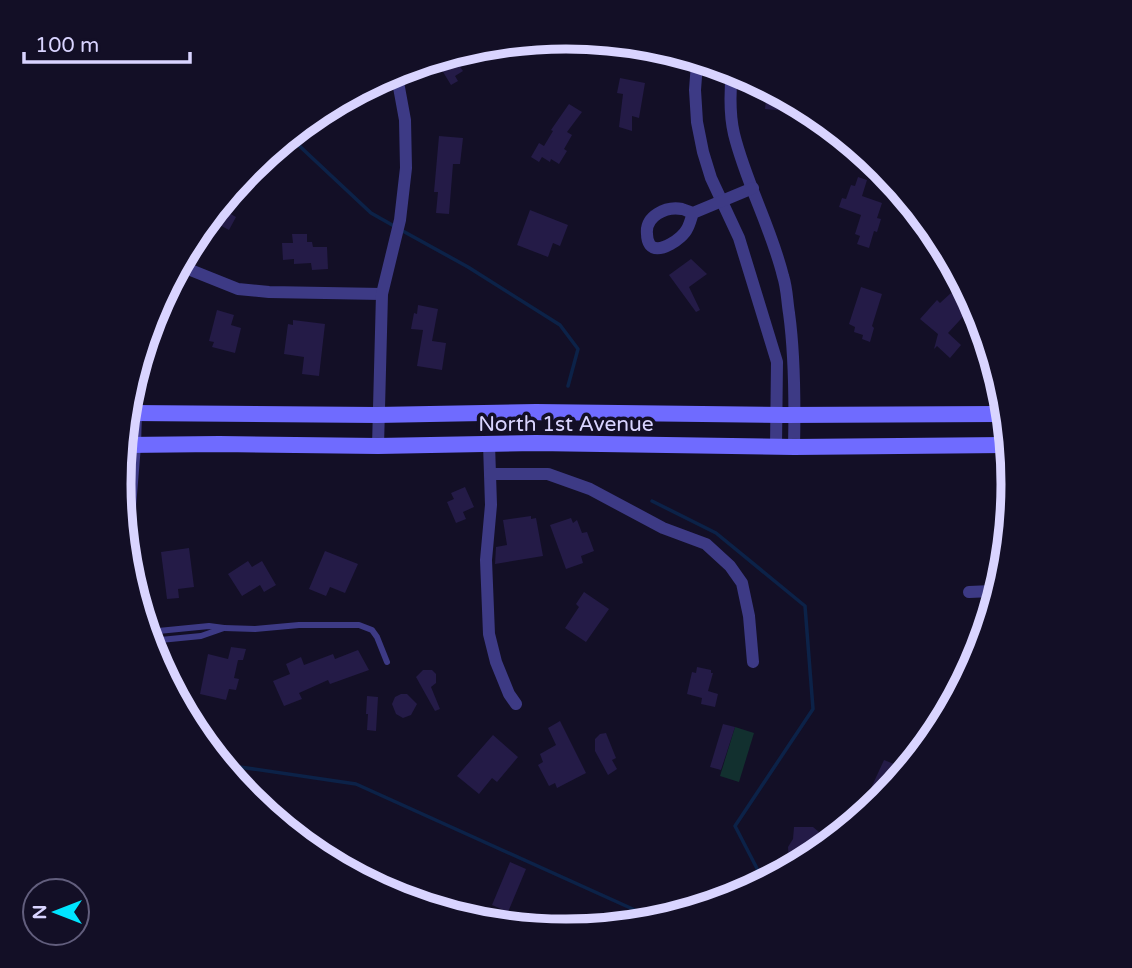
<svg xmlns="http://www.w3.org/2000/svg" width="1132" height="968" font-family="'Varela Round',sans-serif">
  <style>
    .green { fill: #12302f }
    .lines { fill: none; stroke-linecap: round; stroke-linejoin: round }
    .stream { stroke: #0c2248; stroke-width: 3.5 }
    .building { fill: #241b47 }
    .service { stroke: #3d3a85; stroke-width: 6 }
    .minor { stroke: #3d3a85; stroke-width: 12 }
    .secondary { stroke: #6f6bff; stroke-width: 16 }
    .labels { text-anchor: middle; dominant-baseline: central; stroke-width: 7; stroke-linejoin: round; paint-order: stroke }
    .street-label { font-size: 21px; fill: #d9d4ff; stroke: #130f26 }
    .rim { fill: none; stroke: #d9d4ff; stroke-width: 9 }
  </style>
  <rect width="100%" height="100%" fill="#130f26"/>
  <path class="green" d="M735,727l19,6 -15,49 -19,-6z"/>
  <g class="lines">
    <g class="stream">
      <path d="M292,139l79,74 23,13"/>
      <path d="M401,230l67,37 92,58 18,24 -10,37"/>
      <path d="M652,501l64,32 89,73 8,103 -78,117 28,54"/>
      <path d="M226,765l130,19 290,131"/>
    </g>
  </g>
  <g class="building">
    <path d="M479,54l-19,13 3,4 -8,5 3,5 -7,4 -14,-23z"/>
    <path d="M620,78l25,5 -6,35 -7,-2v15l-13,-4 4,-33 -6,-1z"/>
    <path d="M767,91l4,2 28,19 -34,-3z"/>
    <path d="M569,104l13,8 -15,20 5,3 -8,14 3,2 -8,13 -8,-5 -1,3 -8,-5 -3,5 -8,-5 8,-14 5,3 9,-15 -2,-1z"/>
    <path d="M439,136l24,2 -3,26h-7l-4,50 -13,-1 2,-21h-4z"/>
    <path d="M858,177l9,3 -5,16 20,7 -5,15 4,1 -4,13 -3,-1 -5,17 -12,-4 3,-8 -5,-2 6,-19 -22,-8 3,-9 4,1 5,-14 4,1z"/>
    <path d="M222,209l14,8 -7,13 -15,-8z"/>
    <path d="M530,210l38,15 -8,21 -7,-3 -5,14 -31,-12z"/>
    <path d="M292,234h15v8h5l1,5h14l1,22 -16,1 -1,-7 -17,1v-5l-11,1 -1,-17h11z"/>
    <path d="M691,259l16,15 -18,13 11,23 -4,2 -27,-37z"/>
    <path d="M861,287l21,7 -10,32 2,2 -4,14 -8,-3 1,-4 -9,-3 1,-5 -6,-3z"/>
    <path d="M951,293l19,16 -22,24 13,12 -11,13 -13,-12 -3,3 4,-15 -18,-15 17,-19 3,3z"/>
    <path d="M418,305l20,4 -6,32 14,2 -4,27 -25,-4 6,-36 -12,-1 3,-16 3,1z"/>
    <path d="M217,310l17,5 -3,10 10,3 -6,25 -23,-6 2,-5 -5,-1z"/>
    <path d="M293,320l32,4 -6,52 -17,-2 2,-17 -20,-3 4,-30 5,1z"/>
    <path d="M465,487l9,20 -11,5 3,7 -10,4 -9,-21 7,-3 -3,-6z"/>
    <path d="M531,516v3l5,-1 7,38 -48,8 1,-17 11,-2 -4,-25z"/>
    <path d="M571,518l2,5 4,-3 5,13 5,-1 7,19 -13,5 2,7 -17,6 -16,-44z"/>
    <path d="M189,548l5,39 -16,2 1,9 -12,1 -6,-47z"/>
    <path d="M325,551l33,13 -13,29 -15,-6 -4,9 -17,-7z"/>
    <path d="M248,561l4,6 10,-6 14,24 -12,7 -4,-7 -18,11 -14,-22z"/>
    <path d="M584,592l25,17 -23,33 -21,-14 14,-21 -3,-3z"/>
    <path d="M231,647l15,2 -3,11h-5l-4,18 5,1 -3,11 -7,-1 -3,11 -26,-6 8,-40 20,5z"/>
    <path d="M358,650l11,20 -39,14 -2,-4 -29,13 3,6 -18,7 -11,-25 17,-7 -4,-10 15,-7 3,8 29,-11 2,5z"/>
    <path d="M697,667l14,3v3h2l-5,18 10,3 -3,13 -14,-3 1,-6 -15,-4 5,-22 4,1z"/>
    <path d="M423,670h9l4,4v9l-5,4 9,22 -5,2 -19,-34z"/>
    <path d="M401,694h6l10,10 -6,11 -8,3 -7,-4 -4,-10 3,-7z"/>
    <path d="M367,696l11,1 -2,34 -9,-1 1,-16h-2z"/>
    <path d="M560,721l26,52 -29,15 -2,-5 -6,3 -11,-21 5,-3 -3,-8 16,-9 -8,-17z"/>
    <path d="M723,724l12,3 -14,43 -11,-3z"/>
    <path d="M606,733l10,25 -4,2 5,9 -9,6 -13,-24v-12l5,-5z"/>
    <path d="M493,735l25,22 -21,25 -5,-4 -13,16 -22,-18z"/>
    <path d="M884,760l20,8 -24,34 -13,-5z"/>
    <path d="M794,827h19l13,11 -37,24 -1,-15 5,-8z"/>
    <path d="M510,862l16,7 -18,43 -16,-7z"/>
  </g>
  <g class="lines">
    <g class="service">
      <path d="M224,628l31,1 44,-4h60l13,5 5,7 10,25"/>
      <path d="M148,632l61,-6 15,2 -23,8 -51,5"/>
    </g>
    <g class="minor">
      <path d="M697,63l-2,27 2,32 6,30 8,26 28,60 38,124 -1,84"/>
      <path d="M732,70c-2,21 -3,43 2,64 12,49 37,93 49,142 4,12 4,25 6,37 6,44 6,89 5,134"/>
      <path d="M693,213c-2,5 -3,11 -6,16 -4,9 -28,26 -37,16 -2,-3 -3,-8 -3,-11 -2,-18 19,-28 35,-25 4,1 7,3 11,4l60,-25"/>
      <path d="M183,267l55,22 31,3 113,2"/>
      <path d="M489,444l2,61 -5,55 3,74 7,28 13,32 7,10"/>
      <path d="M378,446l4,-152 18,-74 6,-52 -1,-48 -9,-49"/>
      <path d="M490,474h58l42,15 73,39 43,16 24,22 12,17 7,33 4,46"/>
      <path d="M128,532l7,-87 1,-32"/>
      <path d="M969,592l23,-1"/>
    </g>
    <g class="secondary">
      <path d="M133,413l244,2 159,-3 249,3 214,-1"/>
      <path d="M126,445l93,-1 159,2 158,-3 258,4 211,-2"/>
    </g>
  </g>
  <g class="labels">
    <g class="street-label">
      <text x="566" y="424">North 1st Avenue</text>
    </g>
  </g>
  <path d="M0 0H1132V968H0ZM131 484a435 435 0 1 1 870 0a435 435 0 1 1-870 0Z" fill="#130f26" fill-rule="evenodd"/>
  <path class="rim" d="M131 484a435 435 0 1 1 870 0a435 435 0 1 1-870 0Z"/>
  <g transform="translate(56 912) rotate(270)"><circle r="33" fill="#130f26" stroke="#625e7d" stroke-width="2"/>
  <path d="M0-5L12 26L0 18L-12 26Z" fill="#00e5ff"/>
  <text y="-10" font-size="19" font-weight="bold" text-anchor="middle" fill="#d9d4ff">N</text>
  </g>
  <path d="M24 52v10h166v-10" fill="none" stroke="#d9d4ff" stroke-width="3.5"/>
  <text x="35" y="52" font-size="21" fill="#d9d4ff" stroke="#130f26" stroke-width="5" paint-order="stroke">100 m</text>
</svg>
